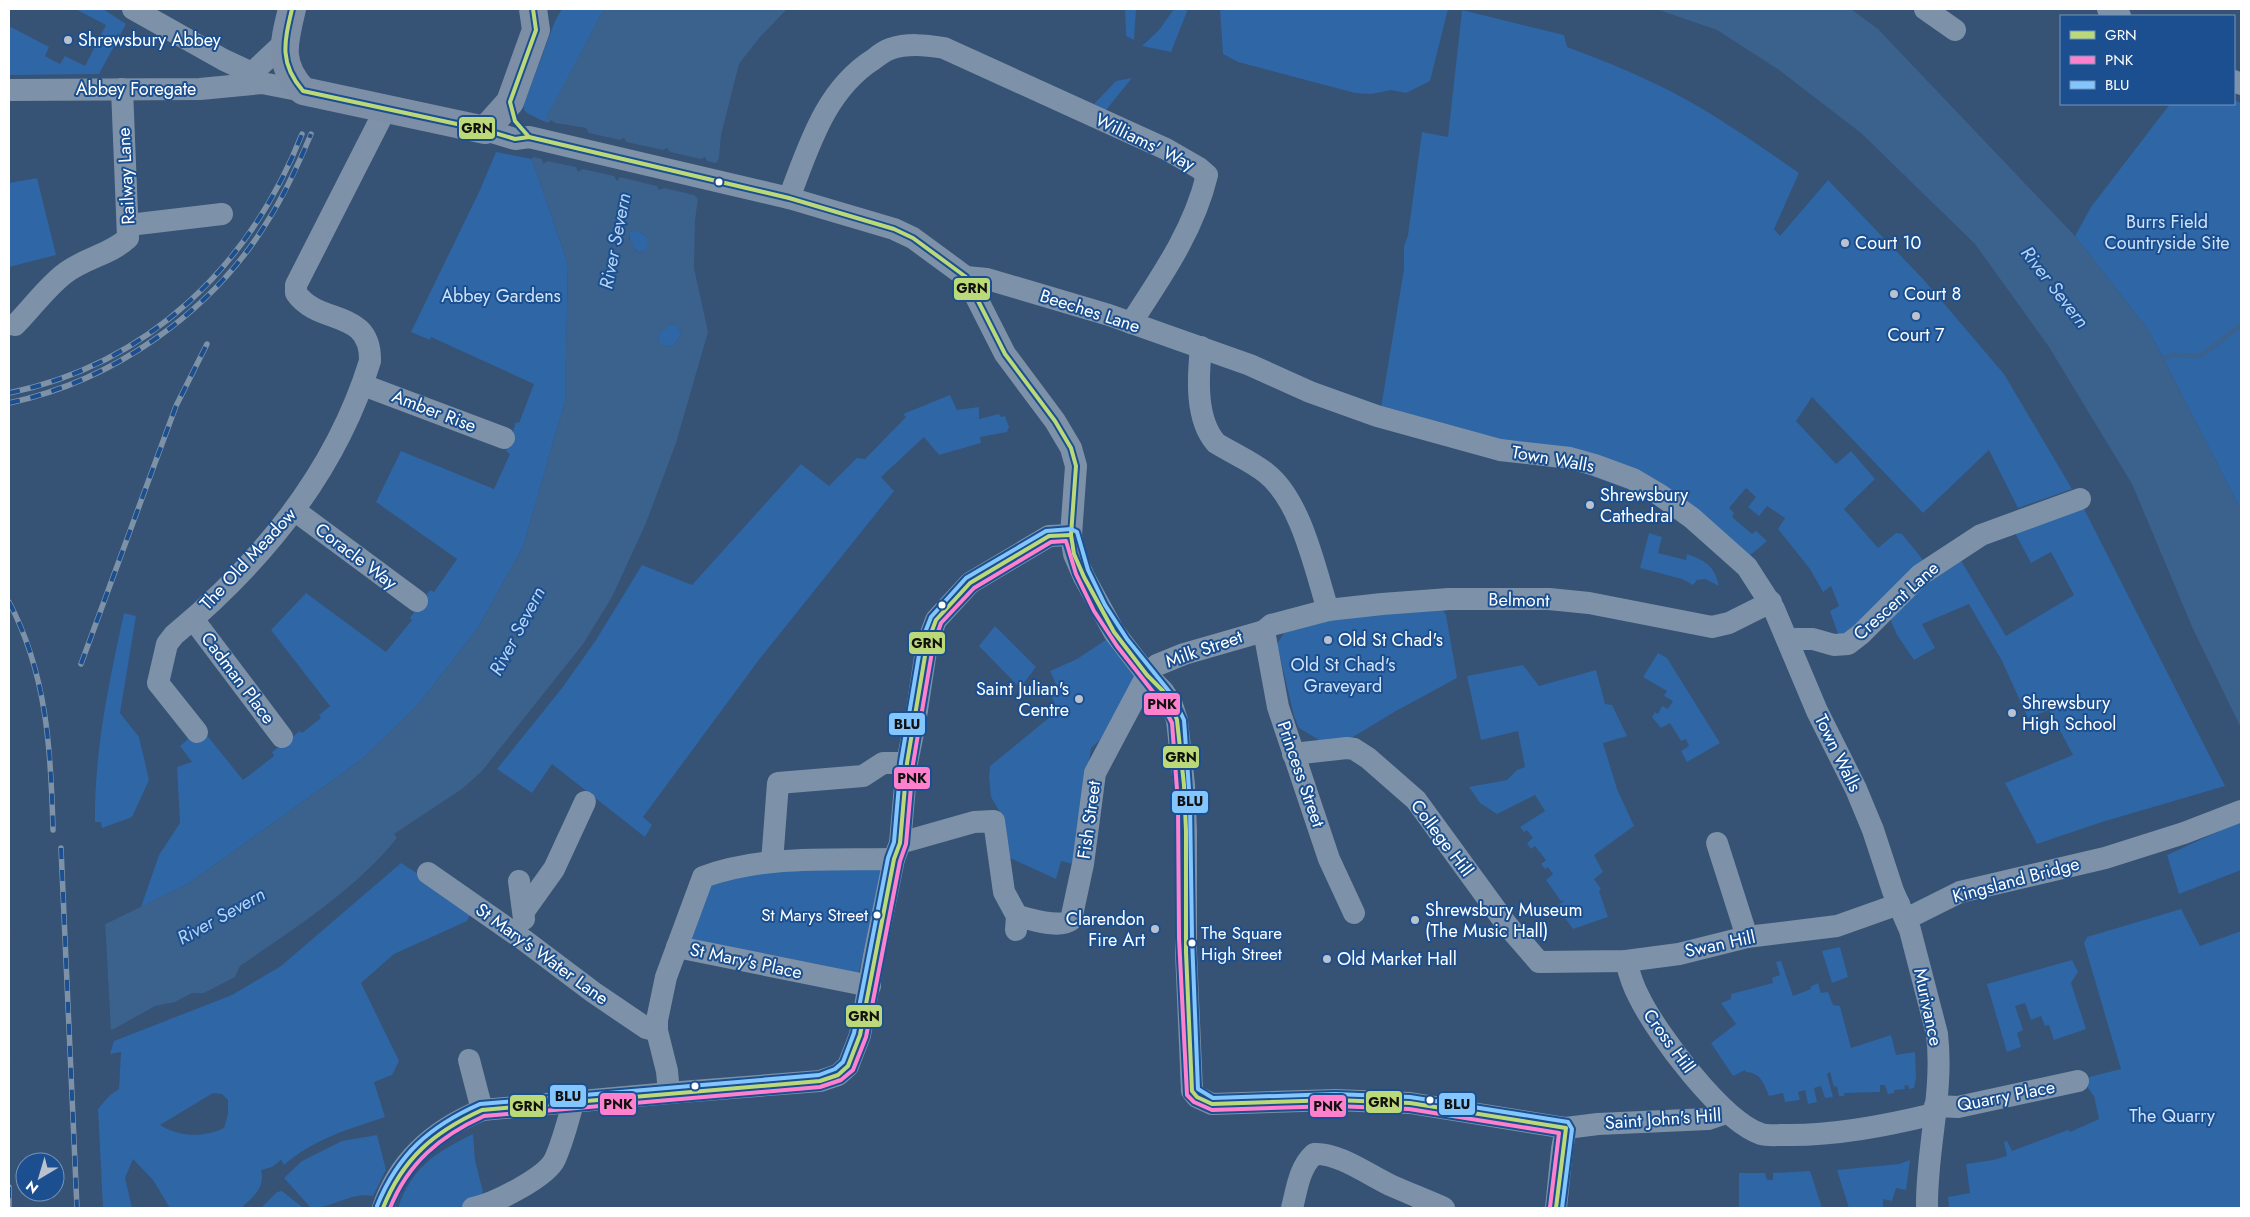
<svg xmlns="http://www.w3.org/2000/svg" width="2250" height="1217" font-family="Jost,sans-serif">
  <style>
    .green { fill: #2f66a5; fill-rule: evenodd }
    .water { fill: #3b618d; fill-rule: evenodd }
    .pier { fill: #365274 }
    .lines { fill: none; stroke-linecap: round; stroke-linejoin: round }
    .stream { stroke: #3b618d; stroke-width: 4.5 }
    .minor { stroke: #7d92a8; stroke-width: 22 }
    .major { stroke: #7d8ea7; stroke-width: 28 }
    .rail-casing { stroke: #7e92a7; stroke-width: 5.5 }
    .rail { stroke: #1b4f8f; stroke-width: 4; stroke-dasharray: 11; stroke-linecap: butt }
    .bus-1-casing { stroke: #1b4f8f; stroke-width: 8 }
    .bus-2-casing { stroke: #1b4f8f; stroke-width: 8 }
    .bus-3-casing { stroke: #1b4f8f; stroke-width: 8 }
    .bus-1 { stroke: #bcd979; stroke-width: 4 }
    .bus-2 { stroke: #ff80cd; stroke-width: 4 }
    .bus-3 { stroke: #82c6fd; stroke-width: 4 }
    .poi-dot { fill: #b9c2ce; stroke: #1b4f8f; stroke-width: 2 }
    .bus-dot { fill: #fff; stroke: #1b4f8f; stroke-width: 2 }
    .labels { text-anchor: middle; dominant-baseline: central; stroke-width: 4; stroke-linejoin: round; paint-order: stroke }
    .bus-label { font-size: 17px; fill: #fff; stroke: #1b4f8f; text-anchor: end }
    .poi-label { font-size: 18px; fill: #fff; stroke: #1b4f8f; text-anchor: start }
    .street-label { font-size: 18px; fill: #fff; stroke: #1b4f8f }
    .park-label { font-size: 18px; fill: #cfe3fa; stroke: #1b4f8f }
    .water-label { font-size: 19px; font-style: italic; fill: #b5d3f5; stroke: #1b4f8f }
    .line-badge { stroke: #1b4f8f; stroke-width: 2 }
    .pale-badge-label { font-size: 14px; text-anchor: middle; font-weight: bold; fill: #111 }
  </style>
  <rect width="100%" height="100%" fill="#365274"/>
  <g class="green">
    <path d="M75,9h28l23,15 -27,50 -90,1v-46l2,-2 38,20 -4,9 15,8 5,-8 20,10 21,-41z"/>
    <path d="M562,9h42l-59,113 -18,-9 -3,-3v-6l31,-83z"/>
    <path d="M1125,9h11l-2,31 -8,-4z"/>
    <path d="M1174,9h14l-17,43 -29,-6 17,-16z"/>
    <path d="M1220,9h228l-18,72 -24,12 -15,-3 -19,4 -17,-1 -117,-31 -15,-8z"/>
    <path d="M1462,10l102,25 3,12c41,15 82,32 120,53 39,22 76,48 112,73l-25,56 6,7 48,-56 95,99 81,95 68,115 -54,19 -29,-58 -66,63 -111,-116 -16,24 40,43 15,-13 24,28 -31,30 34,39 18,-15 6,1 26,32 -64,57 -25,14 -9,-26 9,-5 -8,-20 -8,6 -13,-23 -32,-40 7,-11 -18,-12 -8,10 -11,-9 8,-10 -10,-9 -17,20 5,5 -2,4 20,17 4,-3 11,10 -20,17 -45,-42 -208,-75 -113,-33 23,-139v-22l4,-12 14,-103 26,5z"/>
    <path d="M1132,78l-26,32 -12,-6 22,-23z"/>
    <path d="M2234,100l7,3v407l-92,-179 -74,-95 16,-29 79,-103h64z"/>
    <path d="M496,152l36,7 36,105 -3,137 -42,146 -45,81 -60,77 -57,55 -173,124 -47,23 18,-52 21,-32 -3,-56 15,-5 -12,-16 21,-18 42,52 31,-24 -2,-4 28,-21 2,2 19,-15 -2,-3 11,-9 -59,-76 35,-37 80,59 26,-32 -2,-2 20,-28 4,2 23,-33 -81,-57 25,-51 93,38 16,-35 -4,-3 10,-29 3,1 15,-39 -103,-47 -1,3 -19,-8 69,-142z"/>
    <path d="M37,178l19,77 -47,12v-84z"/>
    <path d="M630,232h10l7,5v12l-8,4c-6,-5 -11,-13 -9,-21z"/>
    <path d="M670,324l7,1 4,9 -5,9 -7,4 -10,-4 -1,-6 5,-9z"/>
    <path d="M950,395l7,15 22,-3v12l20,-5 2,3 4,-1 4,11 -2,5 -27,5 1,6 -42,12 -15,-18 -43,40 13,14 -136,170 -115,156 9,8 -7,12 -93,-73 -20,29 -35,-24 65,-81 34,-48 46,-75 50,20 109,-121 28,22 28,-28 8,1 41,-42 -3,-3z"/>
    <path d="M2083,507l142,279 -123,36 -65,22 -32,-61 68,-28 -24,-45 -21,8 -26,-57 -33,-57 -47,20 13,24 -21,12 -17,-25 -8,-19 32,-32 39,-25 46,77 68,-41 -23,-43 -20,11 -17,-32z"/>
    <path d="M1649,533l13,4 -4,16 28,7 1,-6c19,7 27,11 32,32l-14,-7 -8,1 -4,5 -11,-6 -42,-11z"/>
    <path d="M1441,607l5,8 11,63 -61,33 -48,29h-29l-20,-12 -5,-12 -17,-72 7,-11 45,-14z"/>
    <path d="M124,613l12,3 -16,97 19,24 10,43 -17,37 -30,11 -1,-6h-6c-1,-70 14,-140 29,-209z"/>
    <path d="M995,626l41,41 -16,21 -41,-42z"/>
    <path d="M1107,639l28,37 -35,64 -9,8 -18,116 -12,-3 -5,18 -46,-21 -10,-46 -9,-15 -2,-20 1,-11 60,-49 2,-7 5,-1 -6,-14 8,-4 -9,-20 27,-12z"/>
    <path d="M1658,653l9,5 53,85 -33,19 -6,-11 8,-5 -3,-7 -5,2 -11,-18 -9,5 -9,-11 3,-5 3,2 4,-8 6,3 5,-8 -9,-5 3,-5 -24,-14z"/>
    <path d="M1523,665l16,21 57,-16 9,34 7,1 15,31 -24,7 14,46 17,37 -40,29 9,17 -9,7 7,10 -2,2 9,26 -35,12 -15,-20 -5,3 -1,-2 13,-10 -4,1 -15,-21 7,-6 -5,-7 -3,2 -4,-5 5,-4 -11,-14 -4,3 -4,-6 6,-5 -6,-8 -3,2 -4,-5 25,-16 -10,-16 -38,19 -17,-11 -11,-16 38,-7 10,-10 8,-3 -7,-36 -37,9 -14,-64z"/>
    <path d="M2241,821v49l-62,24 -12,-39z"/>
    <path d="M401,863l72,46 -6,12 -73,33 -33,29 38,78 -7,14 -18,7 11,35c-36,12 -71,22 -101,48l-3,-5 -9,7 -11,3c5,17 -8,27 -20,38h-71l-17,-28 -20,-21 -8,19 7,30h-29l-5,-99 12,-14 9,-6 2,-37 -11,2 4,-13 118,-46 49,-29zM213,1093l9,1 6,6v14l-4,14c-20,10 -45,9 -64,-3z"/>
    <path d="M772,864l110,3 -24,110 -158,-31 -18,-11 23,-55z"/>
    <path d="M2181,909l19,37 41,-15v277h-292l-1,-11 22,-4 -4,-29 27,-4 14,-4 -3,-14 3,-1 5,10 56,-21 2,2 29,-13 -5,-23 -6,-8 -3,-10 36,-9 -37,-126 3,-6z"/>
    <path d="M1840,947l8,30 -16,6 -10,-32z"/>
    <path d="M2072,960l6,12 -7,11 15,46 -32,11 -5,-15 -4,1 -4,-10 -10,4 -6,-17 -10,3 8,24 -6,3 4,14 -14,5 -20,-68z"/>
    <path d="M1781,961l12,35 18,-7 -1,-2 8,-4 3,10 7,-1 5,13 7,1 11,42 40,-13 5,20 19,-3 1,26 -2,10 -5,1 -1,-4 -4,1 1,3 -11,1v3l-6,1 -3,-9h-5v7l-36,1v3h-5l-2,-10 -3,1 -4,-15 -3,2 6,23 -8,1 -4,-12 -7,2 3,14 -9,2 -3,-14 -7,2 2,8 -15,2 -2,-9 -14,3c-5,-12 -8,-23 -23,-24l-1,-2 -12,6 -22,-33 25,-19 -15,-21 10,-4v-5l42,-11 -1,-5 8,-3 -4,-13z"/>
    <path d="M473,1134l2,26 8,32 -10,16h-75c14,-41 38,-56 75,-74z"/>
    <path d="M377,1135l9,35 -13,26c-23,-4 -39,12 -62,12l-27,-30 18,-17 40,-20z"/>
    <path d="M1910,1160l-4,30 -10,-2 -4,13 -9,-2v9h-34l-12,-38 62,-6z"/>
    <path d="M1810,1171l12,37h-83v-35h26l2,7h6v-7z"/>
    <path d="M282,1191l20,16 -41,1 16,-16z"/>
  </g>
  <g class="water">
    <path d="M604,9h183l-27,28 -21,27 -18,71 -2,23 -21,39 -3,24 -1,47 14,64 -32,111 -30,80 -34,74 -29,47 -101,127 -20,18 -68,45 3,4c-43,53 -102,90 -157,128l-5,11 -31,16h-12l-17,9 -20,4 -41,23 -105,27 78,-123 101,-49 173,-124 57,-55 60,-77 45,-81 42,-146 3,-137 -36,-105 14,-41zM630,232h10l7,5v12l-8,4 -4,-3 -2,-8 -4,-2zM670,324l7,1 4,9 -5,9 -7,4 -10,-4 -1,-6 5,-8 3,1z"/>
    <path d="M1656,9h195l27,20 197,207 74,95 92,179v218l-48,-99 -61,-145 -83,-137 -74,-103 -114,-111 -82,-63 -62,-40z"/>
  </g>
  <g class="pier">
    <path d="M551,120l4,3 31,5 3,5 31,7 4,-2 2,4 37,8 4,-2 3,4 31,7 4,-2 2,4 12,3 -18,32 -3,3 -4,-4 -30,-7 -5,2 -2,-4 -37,-9 -3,4 -3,-5 -31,-7 -5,3 -2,-5 -29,-6 -4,3 -1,-5 -12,-3 13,-35 5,2z"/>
    <path d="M105,921l6,111 -102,26v-125l78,-3z"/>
  </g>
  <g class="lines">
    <path class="stream" d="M2160,361l12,-6 29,1 40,-31"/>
    <g class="minor">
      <path d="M133,9l91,51 28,13 10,10"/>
      <path d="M1925,9l30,21"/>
      <path d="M2108,9l12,7"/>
      <path d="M252,73l32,-30"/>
      <path d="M2234,81l7,3"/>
      <path d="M9,90l191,-1 62,-6 41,8"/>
      <path d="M485,130l30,9 14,-2 260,61 105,31 19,9 53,39 39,77 50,67 16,27 5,18 -5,69 3,19 10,23 30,55 33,43 16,16 9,14 5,15 7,65 2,46v121l6,139 5,6 15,7 123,-4 75,3 156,25 32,-4 110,-5 18,-6"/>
      <path d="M789,198c20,-52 36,-108 85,-139 5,-4 10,-8 16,-10 18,-6 35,-4 54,-1l222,101 33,19 8,7c-13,55 -46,102 -76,148"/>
      <path d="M129,225l93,-11"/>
      <path d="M966,277l21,2 122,36 141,50 60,27 67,24 123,34 70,8 25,7 38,14 27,16 32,23 55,49 27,42 43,102 39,78 17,41 20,61 17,39 27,104c7,58 -11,116 -10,174"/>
      <path d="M15,325c16,-16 31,-37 49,-51 20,-16 46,-19 64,-36l-6,-149"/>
      <path d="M1201,347c-3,30 -6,72 15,96 16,10 35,18 50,30 35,27 49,96 62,137"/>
      <path d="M363,385l141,53"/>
      <path d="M294,510l123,91"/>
      <path d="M193,619l89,118"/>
      <path d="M1264,631l7,-6 57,-15 54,-6 67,-5h100l40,4 123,24 17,-4 42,-21"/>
      <path d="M1264,631l14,76 51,152 25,54"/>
      <path d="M1790,642l6,-3h17l21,6 14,-1 13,-10 59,-59 61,-40 99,-36"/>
      <path d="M1146,674l11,-9 27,-11 80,-23"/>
      <path d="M197,732l-39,-49 9,-39 7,-9c88,-73 162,-163 196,-274 1,-53 -51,-35 -74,-68v-8l85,-167 2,-9"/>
      <path d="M1293,754l54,-6 7,1 14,9 48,42 91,125 32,37 87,-1 53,-7 68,-17 90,-11 62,-22"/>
      <path d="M900,843l74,-21 20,-1 10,71 13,24 -1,14"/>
      <path d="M1717,843l30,94"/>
      <path d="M772,862l6,-79 85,-7 20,-13h24"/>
      <path d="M428,873l96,67 69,52 53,36 11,3"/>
      <path d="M519,881l5,38"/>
      <path d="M524,911l30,-42 31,-67"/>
      <path d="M1017,916c15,3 41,13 54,4l12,-56 12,-91 52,-98"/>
      <path d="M1906,919l54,-27 145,-34 79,-25 57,-22"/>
      <path d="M677,947l193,39"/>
      <path d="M1626,961c3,12 7,25 13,36 18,37 83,124 122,137 7,2 15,1 23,1 50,1 101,-9 150,-21"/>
      <path d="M469,1060l13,50"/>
      <path d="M669,1093l-2,-22 -10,-40v-11l9,-43 37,-100c60,-22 128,-17 191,-18"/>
      <path d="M1935,1106l23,1 120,-26"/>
      <path d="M383,1208c16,-48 53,-79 99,-98l199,-18 139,-11 18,-6 10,-9 12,-31 14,-79 20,-97 6,-16 7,-80 8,-40 12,-79 9,-24 34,-37 79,-47 22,-1"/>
      <path d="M473,1208c21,-4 74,-31 82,-49 8,-18 13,-38 18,-56"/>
      <path d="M1292,1208c5,-19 7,-40 22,-54 23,-2 55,21 76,31 18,8 36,15 54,23"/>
      <path d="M1556,1208l6,-59 4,-21"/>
    </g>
    <path class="major" d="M292,9c-8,33 -15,55 11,82l182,39 25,-28 26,-72 -3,-21"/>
    <defs>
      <g id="rail">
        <path d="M9,393c140,-29 241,-127 293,-259"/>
        <path d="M9,403c104,-22 202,-90 258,-181 18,-28 31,-57 44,-88"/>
        <path d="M9,602c38,72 42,149 44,228"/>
        <path d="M81,664l95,-258 31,-62"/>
        <path d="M61,848l16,360"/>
        <path d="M43,1159v3"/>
        <path d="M9,1187v21"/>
      </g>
    </defs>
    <use href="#rail" class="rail-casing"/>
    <use href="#rail" class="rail"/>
    <defs>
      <g id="bus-1">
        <path d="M292,9c-8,34 -13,54 11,82l182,39 30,9 14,-2 260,61 105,31 19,9 53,39 39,77 50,67 16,27 5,18 -5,69 3,19 10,23 30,55 33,43 16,16 9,14 5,15 7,65 2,46v121l6,139 5,6 15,7 123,-4 75,3 156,25 -10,80"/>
        <path d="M529,137l-14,-16 -5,-19 26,-72 -3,-21"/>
        <path d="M383,1208c20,-50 51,-76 99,-98l338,-29 18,-6 10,-9 12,-31 34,-176 6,-16 7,-80 20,-119 9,-24 34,-37 79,-47 22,-1"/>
      </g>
      <path id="bus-2" d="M390,1208c18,-45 50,-72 94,-92l336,-29 21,-7 12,-10 13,-33 34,-176 6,-17 7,-80 20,-118 8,-23 33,-35 77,-46 15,-1 10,33 18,37 23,35 44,56 11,21 6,80 1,135 8,157 7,7 18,8 123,-4 74,3 150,24 -9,74"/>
      <path id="bus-3" d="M377,1206c21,-52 53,-80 103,-102l339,-29 16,-6 8,-7 11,-29 34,-175 6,-16 7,-80 20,-119 10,-26 35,-39 80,-47 25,-2 6,3 11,38 17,35 22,34 45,56 12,25 6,83 2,135 6,151 15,9 122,-4 75,3 158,25 4,7 -10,79"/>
    </defs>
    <use href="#bus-1" class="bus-1-casing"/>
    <use href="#bus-2" class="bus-2-casing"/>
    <use href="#bus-3" class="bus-3-casing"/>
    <use href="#bus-1" class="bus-1"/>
    <use href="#bus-2" class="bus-2"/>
    <use href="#bus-3" class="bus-3"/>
  </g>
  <g class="poi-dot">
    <circle cx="68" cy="40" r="5"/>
    <circle cx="1845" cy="243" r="5"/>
    <circle cx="1894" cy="294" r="5"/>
    <circle cx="1916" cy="316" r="5"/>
    <circle cx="1590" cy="505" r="5"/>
    <circle cx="1328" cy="640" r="5"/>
    <circle cx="1079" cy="699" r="5"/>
    <circle cx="2012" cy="713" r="5"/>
    <circle cx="1415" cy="920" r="5"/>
    <circle cx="1155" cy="929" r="5"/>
    <circle cx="1327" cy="959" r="5"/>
  </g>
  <g class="bus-dot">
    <circle cx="719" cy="182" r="4.5"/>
    <circle cx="942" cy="605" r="4.5"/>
    <circle cx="877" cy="915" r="4.5"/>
    <circle cx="1192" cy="943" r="4.5"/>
    <circle cx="695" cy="1086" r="4.5"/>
    <circle cx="1430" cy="1100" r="4.5"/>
  </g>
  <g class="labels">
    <g class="bus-label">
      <text x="868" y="915">St Marys Street</text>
      <text x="1201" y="933" text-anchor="start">The Square<tspan x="1201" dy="21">High Street</tspan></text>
    </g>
    <g class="poi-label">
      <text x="78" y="40">Shrewsbury Abbey</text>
      <text x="1855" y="243">Court 10</text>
      <text x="1904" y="294">Court 8</text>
      <text x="1916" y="335" text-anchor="middle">Court 7</text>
      <text x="1600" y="495">Shrewsbury<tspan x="1600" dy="21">Cathedral</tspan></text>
      <text x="1338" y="640">Old St Chad's</text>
      <text x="1069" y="689" text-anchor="end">Saint Julian's<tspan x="1069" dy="21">Centre</tspan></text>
      <text x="2022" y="703">Shrewsbury<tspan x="2022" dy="21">High School</tspan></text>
      <text x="1425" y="910">Shrewsbury Museum<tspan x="1425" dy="21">(The Music Hall)</tspan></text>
      <text x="1145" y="919" text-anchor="end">Clarendon<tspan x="1145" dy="21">Fire Art</tspan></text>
      <text x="1337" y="959">Old Market Hall</text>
    </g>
    <g class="street-label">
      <text x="136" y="89">Abbey Foregate</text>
      <text transform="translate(1145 142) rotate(26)">Williams' Way</text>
      <text transform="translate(126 176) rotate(-93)">Railway Lane</text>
      <text transform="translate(1090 311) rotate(18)">Beeches Lane</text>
      <text transform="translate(434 411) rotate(21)">Amber Rise</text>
      <text transform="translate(1553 459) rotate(10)">Town Walls</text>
      <text transform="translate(356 556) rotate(37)">Coracle Way</text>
      <text transform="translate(248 559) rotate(-47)">The Old Meadow</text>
      <text transform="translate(1519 600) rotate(1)">Belmont</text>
      <text transform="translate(1896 601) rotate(-42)">Crescent Lane</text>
      <text transform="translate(1204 649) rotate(-19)">Milk Street</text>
      <text transform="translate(238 678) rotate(53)">Cadman Place</text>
      <text transform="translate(1838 753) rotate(64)">Town Walls</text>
      <text transform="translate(1301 774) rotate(71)">Princess Street</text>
      <text transform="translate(1089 820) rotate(-82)">Fish Street</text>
      <text transform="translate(1442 838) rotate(53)">College Hill</text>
      <text transform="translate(2016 880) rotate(-15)">Kingsland Bridge</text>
      <text transform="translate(1720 944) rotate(-12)">Swan Hill</text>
      <text transform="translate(542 954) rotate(36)">St Mary's Water Lane</text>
      <text transform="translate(746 961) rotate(12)">St Mary's Place</text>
      <text transform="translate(1928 1007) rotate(78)">Murivance</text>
      <text transform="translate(1669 1041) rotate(54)">Cross Hill</text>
      <text transform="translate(2006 1096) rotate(-11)">Quarry Place</text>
      <text transform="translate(1663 1119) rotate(-4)">Saint John's Hill</text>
    </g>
    <g class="park-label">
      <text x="2167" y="222">Burrs Field<tspan x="2167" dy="21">Countryside Site</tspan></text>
      <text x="501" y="296">Abbey Gardens</text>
      <text x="1343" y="665">Old St Chad's<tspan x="1343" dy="21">Graveyard</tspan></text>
      <text x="2172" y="1116">The Quarry</text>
    </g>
    <g class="water-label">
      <text transform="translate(615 241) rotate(-79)">River Severn</text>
      <text transform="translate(2055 287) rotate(52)">River Severn</text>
      <text transform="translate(517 631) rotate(-62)">River Severn</text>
      <text transform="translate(221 916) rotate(-29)">River Severn</text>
    </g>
  </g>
  <g class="line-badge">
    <rect x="458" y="116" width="38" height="24" rx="5" fill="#bcd979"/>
    <rect x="953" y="277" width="38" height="24" rx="5" fill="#bcd979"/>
    <rect x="908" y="631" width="38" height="24" rx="5" fill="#bcd979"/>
    <rect x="1143" y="692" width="38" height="24" rx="5" fill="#ff80cd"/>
    <rect x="888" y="712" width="38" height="24" rx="5" fill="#82c6fd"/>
    <rect x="1162" y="745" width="38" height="24" rx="5" fill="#bcd979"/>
    <rect x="893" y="766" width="38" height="24" rx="5" fill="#ff80cd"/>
    <rect x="1171" y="790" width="38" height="24" rx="5" fill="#82c6fd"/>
    <rect x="845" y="1004" width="38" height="24" rx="5" fill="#bcd979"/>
    <rect x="549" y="1084" width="38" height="24" rx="5" fill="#82c6fd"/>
    <rect x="1365" y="1090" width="38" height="24" rx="5" fill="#bcd979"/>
    <rect x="599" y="1092" width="38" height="24" rx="5" fill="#ff80cd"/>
    <rect x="1438" y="1092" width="38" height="24" rx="5" fill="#82c6fd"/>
    <rect x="509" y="1094" width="38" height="24" rx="5" fill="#bcd979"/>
    <rect x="1309" y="1094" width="38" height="24" rx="5" fill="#ff80cd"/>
  </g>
  <g class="pale-badge-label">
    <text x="477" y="133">GRN</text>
    <text x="972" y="293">GRN</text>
    <text x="927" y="648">GRN</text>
    <text x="1162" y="709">PNK</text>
    <text x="907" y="729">BLU</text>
    <text x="1181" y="762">GRN</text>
    <text x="912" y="783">PNK</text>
    <text x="1190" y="806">BLU</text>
    <text x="864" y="1021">GRN</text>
    <text x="568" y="1101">BLU</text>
    <text x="1384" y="1107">GRN</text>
    <text x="618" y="1109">PNK</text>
    <text x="1457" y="1109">BLU</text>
    <text x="528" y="1111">GRN</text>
    <text x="1328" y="1111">PNK</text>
  </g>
  <rect width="2250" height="1217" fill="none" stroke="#ffffff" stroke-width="20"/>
  <rect x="2060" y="15" width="175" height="90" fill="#1b4f8f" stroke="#7695bc"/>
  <rect x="2070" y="31" width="25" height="8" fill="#bcd979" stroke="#7695bc"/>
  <text x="2105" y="40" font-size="15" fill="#ffffff">GRN</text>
  <rect x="2070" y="56" width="25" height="8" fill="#ff80cd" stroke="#7695bc"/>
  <text x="2105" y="65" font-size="15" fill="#ffffff">PNK</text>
  <rect x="2070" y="81" width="25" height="8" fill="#82c6fd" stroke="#7695bc"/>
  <text x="2105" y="90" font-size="15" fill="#ffffff">BLU</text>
  <g transform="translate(40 1177) rotate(218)"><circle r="24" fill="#1b4f8f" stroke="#7695bc"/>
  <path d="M0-4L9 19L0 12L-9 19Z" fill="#b9c2ce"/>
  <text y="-8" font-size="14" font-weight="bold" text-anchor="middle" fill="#ffffff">N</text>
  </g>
</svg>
